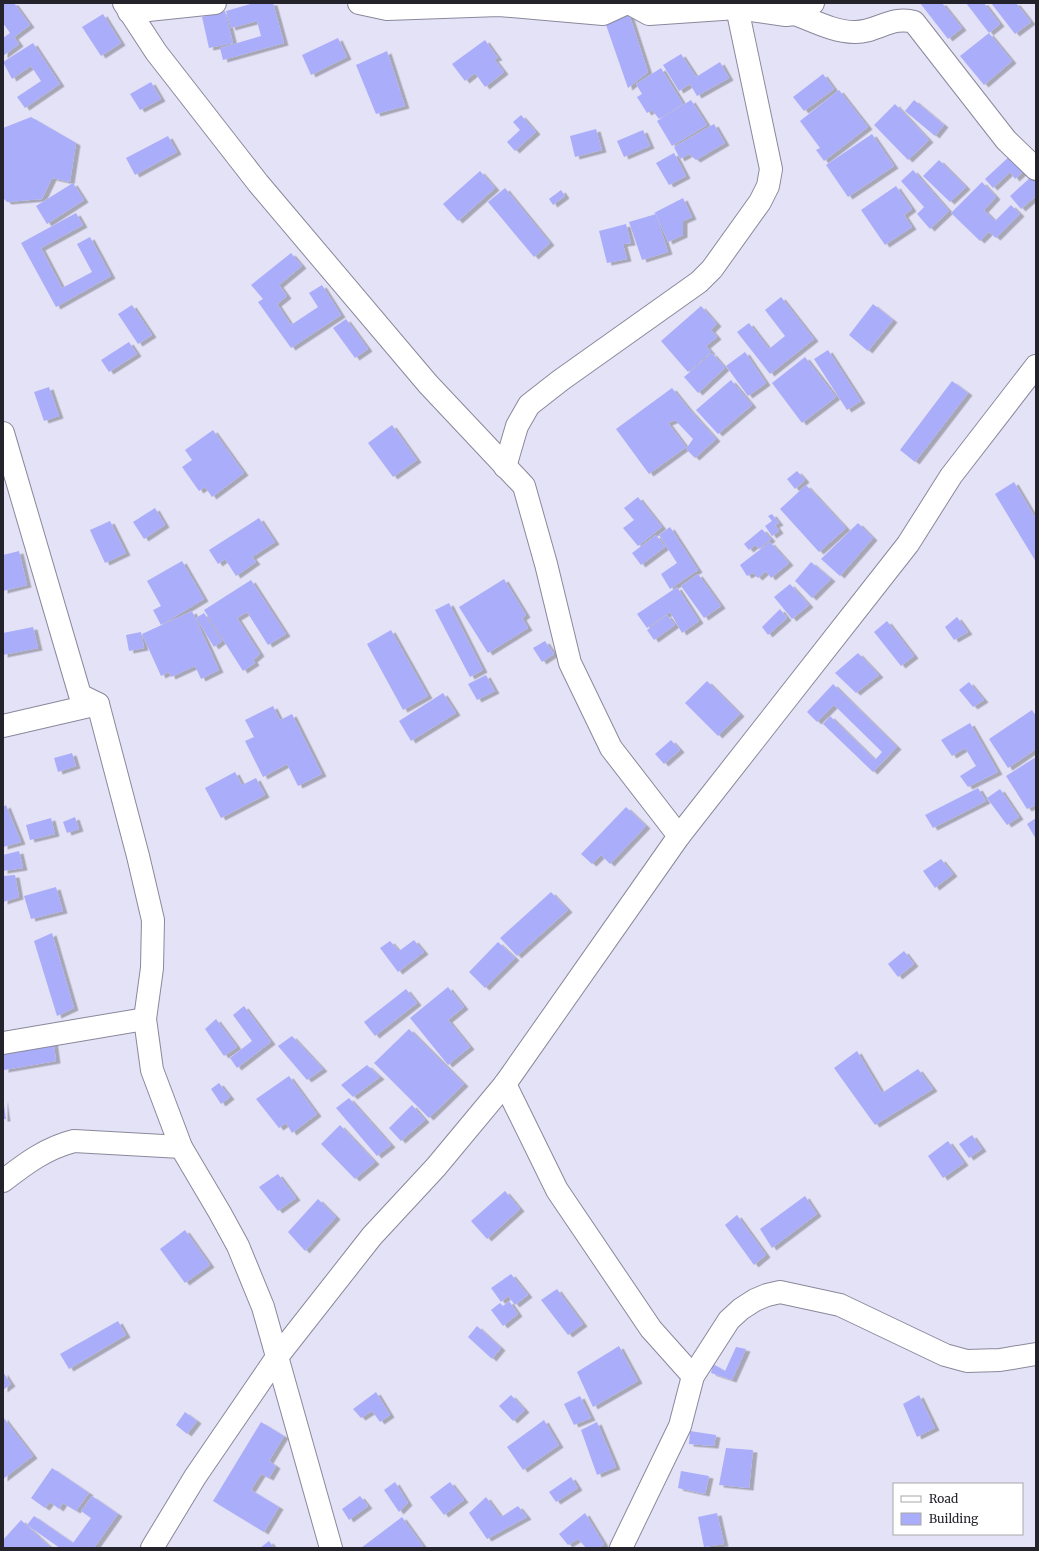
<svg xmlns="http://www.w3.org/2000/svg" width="1039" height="1551" font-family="Merriweather,serif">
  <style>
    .building { fill: #aaadfa; filter: url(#shadow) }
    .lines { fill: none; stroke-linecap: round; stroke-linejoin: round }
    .minor-casing { stroke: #8a889b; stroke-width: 24 }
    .minor { stroke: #fff; stroke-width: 22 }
  </style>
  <defs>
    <filter id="shadow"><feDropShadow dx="4.5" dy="2.5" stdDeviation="0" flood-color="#0004"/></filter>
  </defs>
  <rect width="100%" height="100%" fill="#e4e2f7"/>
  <g class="building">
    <path d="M3,3h11l16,22 -16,12 5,7 -16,12v-18l7,-5 -7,-10z"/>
    <path d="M254,3h19l11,40 -61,17 -3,-12 41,-12 -4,-15 -26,7 -5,-17z"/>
    <path d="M920,3h22l20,25 -14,11z"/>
    <path d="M966,3h18l16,21 -11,9z"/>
    <path d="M991,3h25l15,19 -16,12z"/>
    <path d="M225,11l8,32 -24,5 -7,-31z"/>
    <path d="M103,14l18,29 -20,13 -19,-29z"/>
    <path d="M629,14l19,58 -20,16 -23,-66z"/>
    <path d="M989,33l23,28 -28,24 -24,-29z"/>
    <path d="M338,38l9,19 -36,18 -9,-20z"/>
    <path d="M485,40l13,18 -4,1 10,13 -19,15 -10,-14 -10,8 -13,-17z"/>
    <path d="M33,43l27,41 -35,24 -8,-11 24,-16 -10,-15 -19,13 -9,-17z"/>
    <path d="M387,51l18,55 -29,8 -20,-49z"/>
    <path d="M681,54l15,23 24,-15 9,16 -32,18 -7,-12 -11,7 -16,-26z"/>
    <path d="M661,68l22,36 -24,15 -7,-9 -5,3 -10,-16 5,-3 -6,-10z"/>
    <path d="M823,74l11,15 -30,22 -11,-14z"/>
    <path d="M151,82l10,17 -21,11 -10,-16z"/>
    <path d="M839,90l29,37 -44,34 -8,-11 4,-2 -20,-27z"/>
    <path d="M691,100l16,25 -35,21 -15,-25z"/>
    <path d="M914,100l30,25 -9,11 -30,-25z"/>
    <path d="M895,104l34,36 -21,20 -34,-35z"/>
    <path d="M521,115l15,17 -21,19 -8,-9 13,-12 -7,-8z"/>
    <path d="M31,117l45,26 -6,39 -18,-4 -10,21 -35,3 -4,-4v-70z"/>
    <path d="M714,124l11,19 -29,17 -7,-6 -9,5 -6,-12z"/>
    <path d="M596,129l6,21 -27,7 -5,-21z"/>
    <path d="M643,130l7,16 -26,11 -7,-16z"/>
    <path d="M872,134l22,32 -46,31 -22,-32z"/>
    <path d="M168,136l9,16 -42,23 -9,-17z"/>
    <path d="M674,153l12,23 -17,9 -13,-22z"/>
    <path d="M1012,154l14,15 -11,10 -5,-7 -17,16 -8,-9z"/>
    <path d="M939,160l27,27 -16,15 -27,-26z"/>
    <path d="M913,170l36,41 -19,18 -13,-15 7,-7 -23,-26z"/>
    <path d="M480,171l15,17 -37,33 -15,-17z"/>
    <path d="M1032,176l4,5v15l-15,13 -11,-13z"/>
    <path d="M982,182l14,15 -12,13 11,11 16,-16 9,9 -24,24 -7,-6 -9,9 -29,-28z"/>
    <path d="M73,183l11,17 -37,24 -11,-18z"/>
    <path d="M896,186l16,23 -8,6 8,12 -27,18 -24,-35z"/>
    <path d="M505,188l45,55 -16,14 -46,-55z"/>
    <path d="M561,190l4,6 -12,9 -4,-6z"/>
    <path d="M683,198l9,19 -9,4v14l-15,7 -12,-28 12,38 -26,8 -13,-38 27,-8 -2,-1z"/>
    <path d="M76,213l7,12 -42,23 21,40 30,-16 -15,-28 13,-7 21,39 -55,31 -35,-64z"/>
    <path d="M626,224l5,19 -8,1 4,15 -20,4 -8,-32z"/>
    <path d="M291,253l11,13 -23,19 8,11 -10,8 14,21 27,-18 -9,-14 13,-8 19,30 -50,33 -33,-46 5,-3 -12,-14z"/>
    <path d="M781,297l33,42 -44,35 -33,-42 12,-9 20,26 16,-13 -20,-26z"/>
    <path d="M873,304l20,16 -25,31 -19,-16z"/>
    <path d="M132,305l20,30 -14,9 -20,-30z"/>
    <path d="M701,306l16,18 -6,6 6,7 -11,9 5,6 -23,20 -27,-31z"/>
    <path d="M346,319l22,30 -13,9 -22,-30z"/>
    <path d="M129,342l8,12 -28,18 -8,-12z"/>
    <path d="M828,350l33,51 -14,9 -33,-51z"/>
    <path d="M745,352l21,31 -18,13 -22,-30z"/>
    <path d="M712,353l13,15 -27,25 -14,-16z"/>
    <path d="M805,357l31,40 -34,26 -30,-40z"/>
    <path d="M731,380l21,25 -34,29 -22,-24z"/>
    <path d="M952,381l16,12 -53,69 -15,-12z"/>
    <path d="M49,387l10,29 -15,5 -10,-29z"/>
    <path d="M672,388l16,20 28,31 -21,19 -9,-9 7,-10 -18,-19 -7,3 18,24 -37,27 -33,-45z"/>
    <path d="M392,425l25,35 -24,17 -25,-34z"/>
    <path d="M213,430l31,43 -32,24 -7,-10 -6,4 -17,-24 10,-7 -7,-10z"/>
    <path d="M797,471l8,9 -10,9 -8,-10z"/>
    <path d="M1014,482l22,37v43l-41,-68z"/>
    <path d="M806,485l40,43 -27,24 -39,-43z"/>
    <path d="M638,497l24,30 -24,19 -15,-18 11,-8 -10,-12z"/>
    <path d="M155,508l10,17 -21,14 -11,-17z"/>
    <path d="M772,514l7,9 -4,2 4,6 -7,5 -7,-10 7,-5 -4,-5z"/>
    <path d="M259,518l16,24 -23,15 4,5 -20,14 -11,-17 -7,5 -9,-14z"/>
    <path d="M110,521l16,32 -21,10 -15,-33z"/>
    <path d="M858,523l15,15 -33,38 -19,-17z"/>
    <path d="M670,527l28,43 -28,19 -9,-15 16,-11 -18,-28z"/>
    <path d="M762,529l9,10 -12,10 -4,-4 -6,5 -5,-6z"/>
    <path d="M656,535l9,12 -24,18 -9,-12z"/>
    <path d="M770,542l19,21 -18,15 -5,-7 -8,7 -5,-5 -6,3 -7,-11z"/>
    <path d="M19,551l8,34 -24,6v-36z"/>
    <path d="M182,561l22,38 -43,26 -8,-15 8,-4 -14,-25z"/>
    <path d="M811,562l20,17 -19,19 -17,-17z"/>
    <path d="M698,574l23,32 -17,12 -23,-32z"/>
    <path d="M504,579l22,36 -4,3 6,10 -40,25 -29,-46z"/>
    <path d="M251,580l35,54 -18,11 -21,-33 -10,6 23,36 -7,6 2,3 -12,8 -39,-61z"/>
    <path d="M790,584l19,21 -17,14 -18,-22z"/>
    <path d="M677,587l22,34 -17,12 -12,-21 -23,16 -10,-14z"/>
    <path d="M449,603l34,67 -13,7 -35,-67z"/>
    <path d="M780,609l7,9 -19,17 -6,-8z"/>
    <path d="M192,611l27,59 -18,9 -6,-13 -24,11 -2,-5 -8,4 -19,-42z"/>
    <path d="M204,613l18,28 -8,6 -18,-29z"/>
    <path d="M667,615l8,10 -21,15 -7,-10z"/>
    <path d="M957,617l11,15 -14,8 -9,-13z"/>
    <path d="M887,621l27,35 -13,10 -27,-34z"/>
    <path d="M33,627l5,21 -35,7v-22z"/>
    <path d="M391,630l37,66 -25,14 -36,-66z"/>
    <path d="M141,632l3,16 -15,3 -3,-16z"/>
    <path d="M545,641l9,13 -12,8 -9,-14z"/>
    <path d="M858,653l21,22 -23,18 -21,-20z"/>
    <path d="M486,675l9,16 -18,9 -9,-16z"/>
    <path d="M707,681l33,33 -22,22 -33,-33z"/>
    <path d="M969,682l15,18 -11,7 -14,-17z"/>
    <path d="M833,684l64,63 -24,25 -50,-48 7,-8 45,44 7,-8 -48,-47 -17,17 -10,-10z"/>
    <path d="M443,693l13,20 -45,28 -12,-20z"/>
    <path d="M273,706l7,14 12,-6 30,60 -24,12 -11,-22 -24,13 -18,-36 9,-4 -9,-17z"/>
    <path d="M1032,710l4,6v33l-28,19 -19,-29z"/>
    <path d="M970,723l28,49 -30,15 -8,-11 16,-10 -11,-18 -13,8 -11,-16z"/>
    <path d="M671,740l9,10 -16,14 -9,-10z"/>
    <path d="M72,753l4,13 -18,6 -4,-14z"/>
    <path d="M1036,757v48l-9,4 -21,-33z"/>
    <path d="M235,772l7,13 14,-7 9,17 -44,23 -16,-30z"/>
    <path d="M978,788l8,13 -53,27 -8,-13z"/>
    <path d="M1000,789l19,28 -12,8 -20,-27z"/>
    <path d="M6,805l15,37 -18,5v-40z"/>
    <path d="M626,807l20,19 -36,38 -9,-9 -9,9 -11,-10z"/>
    <path d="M75,817l4,12 -12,4 -4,-11z"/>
    <path d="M51,818l4,16 -25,6 -4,-15z"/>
    <path d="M1036,818v21l-9,-15z"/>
    <path d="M19,851l4,17 -20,3v-16z"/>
    <path d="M941,859l12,15 -18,14 -12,-17z"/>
    <path d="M15,875l4,22 -16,5v-26z"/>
    <path d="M56,887l7,24 -32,8 -7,-23z"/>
    <path d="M551,892l17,18 -51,46 -17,-18z"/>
    <path d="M52,933l22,75 -17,8 -23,-75z"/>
    <path d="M414,940l10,12 -26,20 -18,-24 10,-7 9,10z"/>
    <path d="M498,942l17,16 -30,30 -16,-16z"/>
    <path d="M904,951l10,13 -16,13 -10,-13z"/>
    <path d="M448,987l16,20 -16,13 22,27 -22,18 -38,-47z"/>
    <path d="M406,989l11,14 -42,33 -11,-14z"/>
    <path d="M244,1006l27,36 -34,26 -7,-10 22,-17 -19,-26z"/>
    <path d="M216,1019l21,28 -13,9 -19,-27z"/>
    <path d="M409,1029l55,55 -35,34 -55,-55z"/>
    <path d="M292,1036l31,33 -16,11 -29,-34z"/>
    <path d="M53,1039l3,22 -52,9 -1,-23z"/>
    <path d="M857,1051l25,42 36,-24 15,20 -58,36 -41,-57z"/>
    <path d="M367,1065l13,12 -27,20 -12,-12z"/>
    <path d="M289,1076l28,38 -25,19 -6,-10 -7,5 -23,-29z"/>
    <path d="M219,1083l11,14 -9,7 -10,-15z"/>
    <path d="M3,1098l3,21h-3z"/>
    <path d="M349,1098l42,47 -14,11 -41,-48z"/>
    <path d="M412,1105l13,15 -24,21 -12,-13z"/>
    <path d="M340,1125l35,37 -20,17 -34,-35z"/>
    <path d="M972,1135l10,14 -13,9 -10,-14z"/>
    <path d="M948,1141l16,22 -21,15 -15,-22z"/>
    <path d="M278,1174l18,24 -18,13 -19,-24z"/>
    <path d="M505,1191l15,18 -33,30 -16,-18z"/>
    <path d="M805,1196l12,18 -45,34 -12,-19z"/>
    <path d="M318,1199l18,18 -31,34 -17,-19z"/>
    <path d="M737,1215l29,40 -12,10 -29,-40z"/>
    <path d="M185,1230l25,35 -25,18 -25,-34z"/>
    <path d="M511,1274l17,21 -13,10 -7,-9 -7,6 -10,-14z"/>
    <path d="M557,1289l26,35 -15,11 -27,-35z"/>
    <path d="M509,1301l9,13 -15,12 -12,-16 9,-7 3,3z"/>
    <path d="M118,1321l8,14 -57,34 -9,-15z"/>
    <path d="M477,1326l24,22 -9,11 -24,-22z"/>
    <path d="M619,1346l19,35 -45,26 -16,-35z"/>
    <path d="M736,1347l10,2 -14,31 -21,-7 2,-9 12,7z"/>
    <path d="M3,1372l8,12 -8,6z"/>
    <path d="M376,1392l14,23 -10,7 -8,-11 -11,7 -8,-9z"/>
    <path d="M511,1395l14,15 -12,11 -14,-15z"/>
    <path d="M919,1395l16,33 -18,9 -14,-33z"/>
    <path d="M580,1396l11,22 -17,7 -10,-21z"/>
    <path d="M185,1412l12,9 -10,13 -11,-9z"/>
    <path d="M3,1417l30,39 -30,23z"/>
    <path d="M544,1420l15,25 -36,25 -16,-23z"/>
    <path d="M261,1422l23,14 -15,25 7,5 -7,12 -8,-4 -10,16 28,17 -15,25 -51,-31z"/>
    <path d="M597,1422l19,45 -19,8 -16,-45z"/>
    <path d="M690,1431l26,4 -2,11 -25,-2z"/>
    <path d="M726,1448l27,2 -4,38 -30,-3z"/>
    <path d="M52,1468l37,25 -13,18 -13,-8 -4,6 -9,-7 -5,6 -14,-10z"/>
    <path d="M681,1471l28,5 -4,18 -27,-6z"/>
    <path d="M571,1477l7,11 -22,14 -7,-10z"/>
    <path d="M395,1482l13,21 -9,9 -15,-22z"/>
    <path d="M450,1482l14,18 -20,15 -14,-18z"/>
    <path d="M92,1496l26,18 -24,34h-34l-33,-23 7,-9 39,27 18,-25 -10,-7z"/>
    <path d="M360,1496l8,10 -19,14 -7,-11z"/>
    <path d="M486,1497l15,20 17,-11 9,11 -40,22 -18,-26z"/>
    <path d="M585,1513l19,31 -5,4h-13l-8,-9 -10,6 -9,-11z"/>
    <path d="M717,1513l7,31 -20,3 -6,-30z"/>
    <path d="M402,1517l21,29 -3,2h-59z"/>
    <path d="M21,1520l2,2 28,26h-48v-8z"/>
    <path d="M269,1541l5,7h-14z"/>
  </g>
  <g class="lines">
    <defs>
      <g id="minor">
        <path d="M124,3l32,49 102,131 170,201 96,102 22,78 24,99 41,85 68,88"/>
        <path d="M359,3l28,6 112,-4 104,9 24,-11"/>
        <path d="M629,3l20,11 88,-6 49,7 9,-1 18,-11"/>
        <path d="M129,12l86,-9"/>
        <path d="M795,14c19,7 39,18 59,18 22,1 38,-17 60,-10l92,118 30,29"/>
        <path d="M3,433l77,262 18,9 40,152 15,64 -1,48 -7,51 7,51 29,77 39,66 18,33 25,61 68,241"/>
        <path d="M505,467l12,-41 12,-21 32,-25 138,-98 13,-13 48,-67 8,-16 3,-17 -35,-166"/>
        <path d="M3,726l95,-22"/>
        <path d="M3,1043l142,-24"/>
        <path d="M505,1084l52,106 94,139 42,47"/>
        <path d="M3,1181c22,-17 43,-33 71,-40l107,6"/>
        <path d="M152,1548l43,-71 82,-120 95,-121 64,-69 69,-83 174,-248 229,-292 43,-68 85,-110"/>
        <path d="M621,1548l59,-122 13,-50 36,-56 12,-11 14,-9 12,-5 13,-3 60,13 105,50 22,6 33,-1 36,-6"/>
      </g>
    </defs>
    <use href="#minor" class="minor-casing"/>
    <use href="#minor" class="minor"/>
  </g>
  <rect width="1039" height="1551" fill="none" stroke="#24232b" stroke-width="8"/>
  <rect x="893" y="1483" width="130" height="52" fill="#ffffff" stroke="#a7a7aa"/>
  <rect x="901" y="1496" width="20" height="6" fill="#ffffff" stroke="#a7a7aa"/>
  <text x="929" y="1503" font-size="12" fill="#24232b">Road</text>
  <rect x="901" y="1513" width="20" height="12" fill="#aaadfa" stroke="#a7a7aa"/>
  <text x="929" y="1523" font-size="12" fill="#24232b">Building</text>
</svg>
